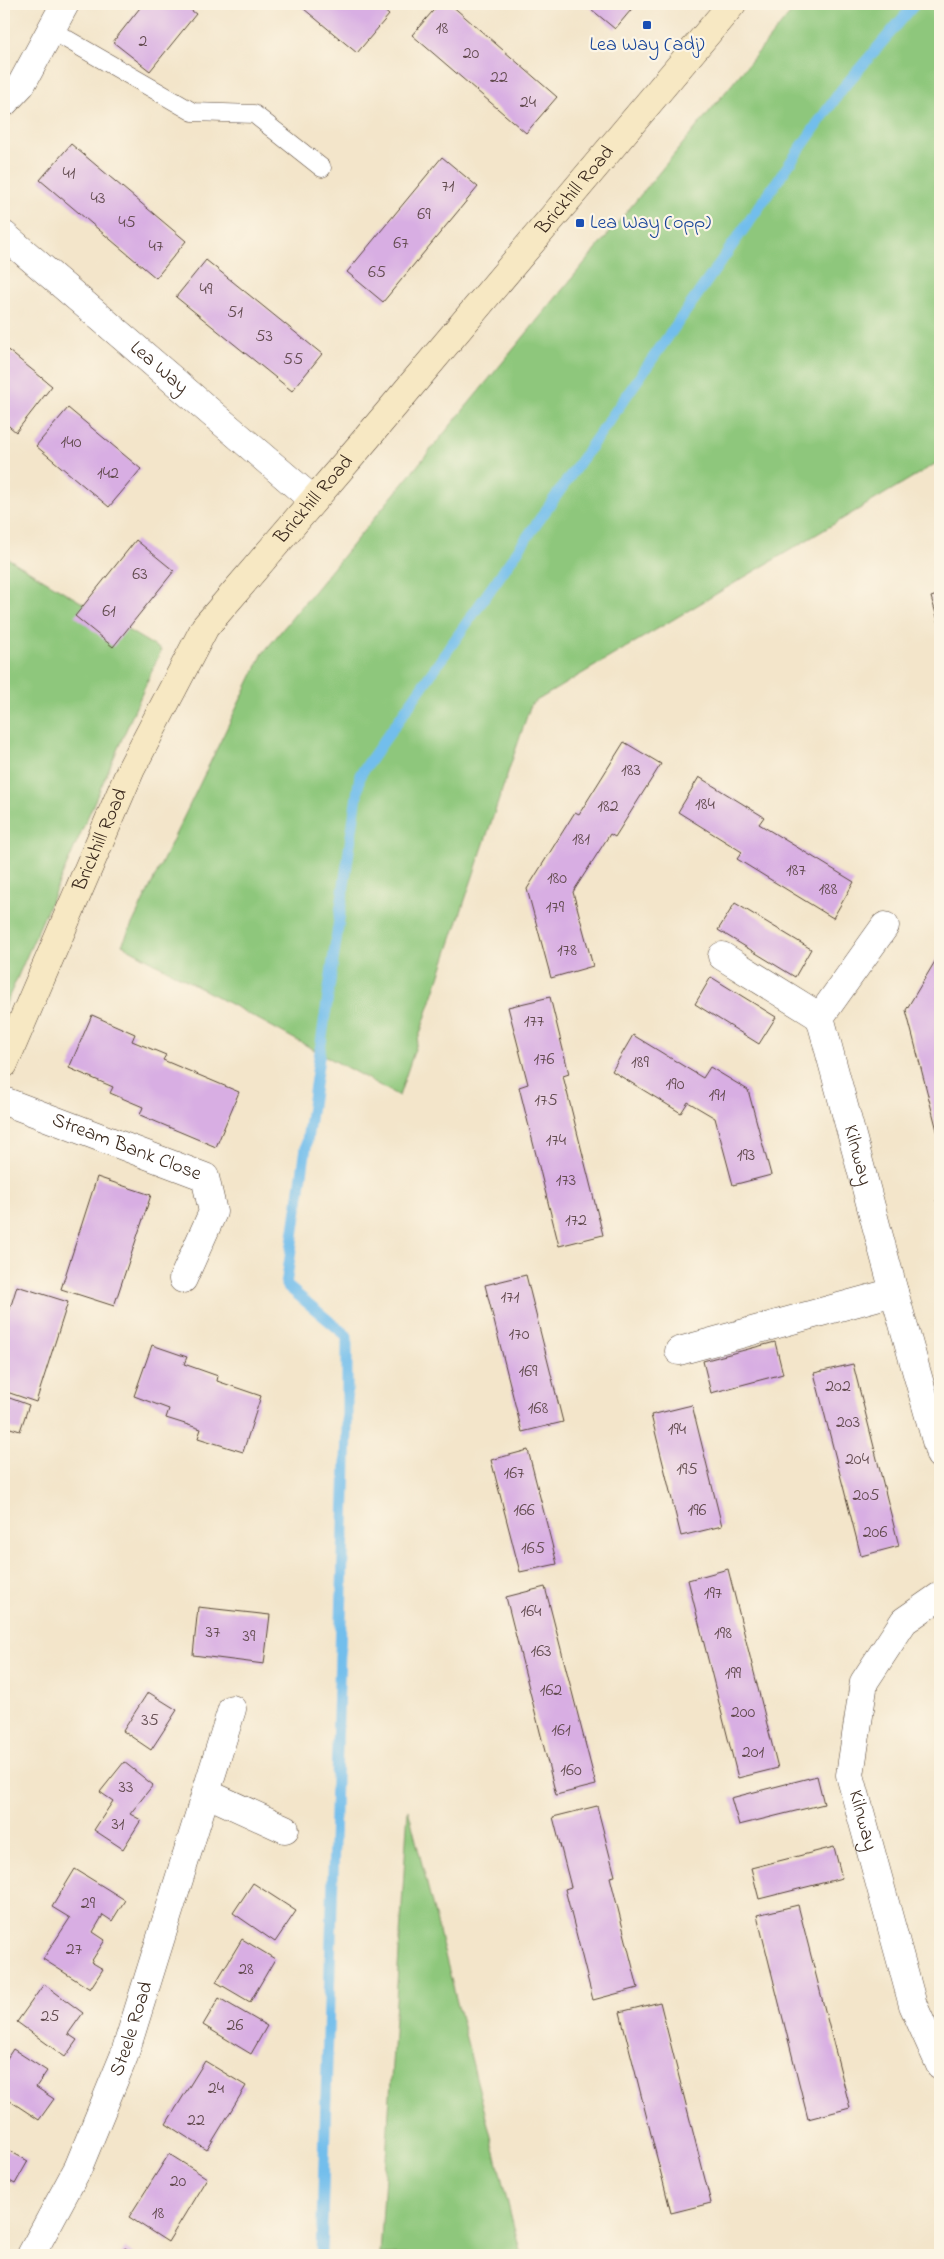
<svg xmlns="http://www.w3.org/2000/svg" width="944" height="2259" font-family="'Indie Flower',sans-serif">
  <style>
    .park { fill: #8ec77b; stroke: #64784c }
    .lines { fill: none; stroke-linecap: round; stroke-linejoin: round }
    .stream { stroke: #72beec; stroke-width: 11 }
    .building { fill: #d8aee3 }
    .lane-casing { stroke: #574638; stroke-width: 19 }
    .street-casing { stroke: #574638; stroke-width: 29 }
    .secondary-casing { stroke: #574638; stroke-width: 29 }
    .lane { stroke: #fff; stroke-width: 18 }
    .street { stroke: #fff; stroke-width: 28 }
    .secondary { stroke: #f7e8c3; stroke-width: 28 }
    .transit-dot { fill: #1a4fb4; stroke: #fcf5e5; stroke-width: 2 }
    .labels { text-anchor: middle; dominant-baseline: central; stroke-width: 4.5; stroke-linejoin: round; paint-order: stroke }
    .number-label { font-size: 18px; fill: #624b4f }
    .transit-label { font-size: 20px; fill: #164399; stroke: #fcf5e5 }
    .street-label { font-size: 20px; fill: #3b2a1e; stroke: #fcf5e5 }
  </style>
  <rect width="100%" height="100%" fill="#fcf5e5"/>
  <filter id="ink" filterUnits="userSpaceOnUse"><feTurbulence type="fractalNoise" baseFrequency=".02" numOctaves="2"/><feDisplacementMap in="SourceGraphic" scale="10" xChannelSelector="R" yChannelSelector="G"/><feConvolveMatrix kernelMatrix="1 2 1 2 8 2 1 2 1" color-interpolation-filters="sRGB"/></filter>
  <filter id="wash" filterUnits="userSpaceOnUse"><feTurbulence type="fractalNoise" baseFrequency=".0096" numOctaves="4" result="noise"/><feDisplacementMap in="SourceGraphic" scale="20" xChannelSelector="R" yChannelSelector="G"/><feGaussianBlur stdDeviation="1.12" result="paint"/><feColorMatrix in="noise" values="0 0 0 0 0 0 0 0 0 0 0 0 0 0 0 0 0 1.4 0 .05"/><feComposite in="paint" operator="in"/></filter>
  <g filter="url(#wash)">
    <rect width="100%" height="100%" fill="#f3e5ca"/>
    <g class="park">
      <path d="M798,4h142v457l-409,243 -132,392 -277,-151 141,-292z"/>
      <path d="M4,556l157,94 -157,358z"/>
      <path d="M408,1809l113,446h-141z"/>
    </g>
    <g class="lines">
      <path class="stream" d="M321,2255l26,-824v-95l-61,-51 74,-510 482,-686 73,-85"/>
    </g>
    <g id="blocks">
      <g class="building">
        <path d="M143,4h40l13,10 -46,57 -37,-29z"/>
        <path d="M298,4h78l13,11 -32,38z"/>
        <path d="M439,4h11l107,93 -31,36 -114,-98z"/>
        <path d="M585,4h51l-21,25z"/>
        <path d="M71,144l115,97 -30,37 -116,-98z"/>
        <path d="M442,157l36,30 -95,115 -36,-30z"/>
        <path d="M206,260l116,94 -30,37 -116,-94z"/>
        <path d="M4,347l48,39 -36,46 -12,-10z"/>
        <path d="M68,408l73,61 -32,38 -73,-61z"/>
        <path d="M136,540l38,31 -61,76 -38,-31z"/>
        <path d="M940,594v33l-9,-30z"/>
        <path d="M624,742l37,22 -46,73 -5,-3 -37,58 20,74 -42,12 -24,-89 48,-77 4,2z"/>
        <path d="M699,777l65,40 -5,7 95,58 -21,36 -96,-59 5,-7 -64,-40z"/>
        <path d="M735,903l76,46 -16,28 -77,-47z"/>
        <path d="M940,953v189l-34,-132z"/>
        <path d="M711,977l65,40 -17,27 -64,-40z"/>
        <path d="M550,997l19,77 -6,2 40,159 -44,11 -40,-159 9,-3 -20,-77z"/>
        <path d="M92,1015l43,19 -3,7 34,14 -3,5 76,32 -23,55 -76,-32 3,-8 -33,-14 3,-6 -44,-19z"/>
        <path d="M633,1035l70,43 7,-11 38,23 23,85 -38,10 -18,-67 -27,-16 -7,11 -69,-42z"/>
        <path d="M97,1177l54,18 -37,111 -53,-17z"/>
        <path d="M940,1199v15l-4,-14z"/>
        <path d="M526,1275l37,147 -41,10 -37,-147z"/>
        <path d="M17,1286l51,16 -32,100 -32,-11v-63z"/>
        <path d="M775,1342l8,32 -72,19 -8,-32z"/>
        <path d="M152,1345l35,12 -3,7 34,12 -1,5 44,15 -18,56 -45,-14 3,-9 -35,-11 3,-9 -35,-13z"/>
        <path d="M853,1364l46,182 -38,10 -47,-183z"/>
        <path d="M4,1396l25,9 -9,26 -16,-5z"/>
        <path d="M692,1405l30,121 -41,10 -30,-121z"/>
        <path d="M528,1450l29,114 -37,8 -29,-112z"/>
        <path d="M728,1569l50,199 -40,10 -50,-198z"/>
        <path d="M545,1587l51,198 -40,10 -50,-198z"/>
        <path d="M198,1607l72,8 -6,49 -71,-9z"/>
        <path d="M148,1692l29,18 -26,40 -28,-19z"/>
        <path d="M124,1762l29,23 -23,29 11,6 -18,29 -29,-19 19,-29 -13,-9z"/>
        <path d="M817,1776l7,28 -85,21 -8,-27z"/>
        <path d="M597,1806l18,70 -5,1 28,111 -45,12 -28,-111 6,-2 -18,-70z"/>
        <path d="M834,1847l8,31 -83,21 -8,-31z"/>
        <path d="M75,1869l50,31 -13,21 -9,-6 -10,17 12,8 -14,22 12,7 -13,20 -47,-30 27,-41 -18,-11z"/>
        <path d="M253,1883l43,28 -21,31 -42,-29z"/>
        <path d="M798,1905l52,203 -42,11 -51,-204z"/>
        <path d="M242,1939l33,20 -25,43 -34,-20z"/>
        <path d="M44,1984l39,29 -15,21 9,6 -12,17 -48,-35z"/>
        <path d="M219,1998l48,28 -16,28 -48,-29z"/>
        <path d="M660,2002l51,201 -40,10 -51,-201z"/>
        <path d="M13,2049l34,22 -11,16 18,12 -15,21 -35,-23v-34z"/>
        <path d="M205,2061l41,25 -39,64 -41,-26z"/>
        <path d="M4,2148l24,13 -13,23 -11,-6z"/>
        <path d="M169,2154l38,24 -39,64 -39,-25z"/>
        <path d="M125,2248l11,7h-16z"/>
      </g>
    </g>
  </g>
  <g filter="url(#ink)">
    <use href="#blocks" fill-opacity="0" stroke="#574638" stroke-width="1"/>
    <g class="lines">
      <defs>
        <path id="lane" d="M51,30l142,82 61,2 68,54"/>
        <g id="street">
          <path d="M4,103l17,-18 44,-81"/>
          <path id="s1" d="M4,235l309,265"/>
          <path id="s2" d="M885,926l-65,91 74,275 46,163"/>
          <path d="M722,956l98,61"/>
          <path id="s3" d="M4,1101l201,76 8,35 -30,67"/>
          <path d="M679,1351l215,-59"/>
          <path id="s4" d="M940,1596l-36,25 -40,61 -14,93 63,230 27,60"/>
          <path d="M206,1793l79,36"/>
          <path id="s5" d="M31,2255l47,-87 46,-112 108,-347"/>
        </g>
        <g id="secondary">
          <path id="s6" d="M4,1064l127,-295 74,-142 161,-188 366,-435"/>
        </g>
      </defs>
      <use href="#lane" class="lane-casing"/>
      <use href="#street" class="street-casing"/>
      <use href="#secondary" class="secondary-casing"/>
      <use href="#lane" class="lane"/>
      <use href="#street" class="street"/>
      <use href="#secondary" class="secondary"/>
    </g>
  </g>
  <g class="transit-dot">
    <rect x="642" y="20" width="10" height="10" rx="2.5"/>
    <rect x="575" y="218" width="10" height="10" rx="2.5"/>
  </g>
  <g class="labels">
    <g class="number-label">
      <text x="442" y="29">18</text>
      <text x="143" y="42">2</text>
      <text x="471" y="54">20</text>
      <text x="499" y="78">22</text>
      <text x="528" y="103">24</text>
      <text x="69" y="174">41</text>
      <text x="448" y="187">71</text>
      <text x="98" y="199">43</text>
      <text x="424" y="215">69</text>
      <text x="127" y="223">45</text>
      <text x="401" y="244">67</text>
      <text x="156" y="247">47</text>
      <text x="377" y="273">65</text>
      <text x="206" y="290">49</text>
      <text x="235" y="313">51</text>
      <text x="264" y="337">53</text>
      <text x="293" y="360">55</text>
      <text x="71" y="443">140</text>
      <text x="108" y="474">142</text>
      <text x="140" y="575">63</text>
      <text x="109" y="612">61</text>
      <text x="631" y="771">183</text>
      <text x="705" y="805">184</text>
      <text x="608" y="807">182</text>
      <text x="581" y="840">181</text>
      <text x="796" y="871">187</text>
      <text x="557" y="879">180</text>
      <text x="828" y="890">188</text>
      <text x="555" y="908">179</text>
      <text x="567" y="951">178</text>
      <text x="534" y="1022">177</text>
      <text x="544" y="1060">176</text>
      <text x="640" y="1063">189</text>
      <text x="675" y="1085">190</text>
      <text x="717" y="1096">191</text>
      <text x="546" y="1101">175</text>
      <text x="556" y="1141">174</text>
      <text x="746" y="1156">193</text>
      <text x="566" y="1181">173</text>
      <text x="576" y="1221">172</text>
      <text x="510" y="1298">171</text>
      <text x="519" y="1335">170</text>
      <text x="528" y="1372">169</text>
      <text x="838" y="1387">202</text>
      <text x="538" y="1409">168</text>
      <text x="848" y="1423">203</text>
      <text x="677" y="1430">194</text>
      <text x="857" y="1460">204</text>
      <text x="687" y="1470">195</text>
      <text x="514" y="1474">167</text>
      <text x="866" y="1496">205</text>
      <text x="524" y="1511">166</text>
      <text x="697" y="1511">196</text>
      <text x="875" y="1533">206</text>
      <text x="533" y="1549">165</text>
      <text x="713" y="1594">197</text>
      <text x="531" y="1612">164</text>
      <text x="213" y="1633">37</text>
      <text x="723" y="1634">198</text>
      <text x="249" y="1637">39</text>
      <text x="541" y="1652">163</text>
      <text x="733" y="1674">199</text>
      <text x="551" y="1691">162</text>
      <text x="743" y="1713">200</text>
      <text x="150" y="1721">35</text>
      <text x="561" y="1731">161</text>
      <text x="753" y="1753">201</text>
      <text x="571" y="1771">160</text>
      <text x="126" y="1788">33</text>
      <text x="118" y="1825">31</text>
      <text x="88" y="1904">29</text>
      <text x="74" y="1950">27</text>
      <text x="246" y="1970">28</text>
      <text x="50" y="2017">25</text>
      <text x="235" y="2026">26</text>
      <text x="216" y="2089">24</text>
      <text x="196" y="2121">22</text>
      <text x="178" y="2182">20</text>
      <text x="158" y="2214">18</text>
    </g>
    <g class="transit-label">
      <text x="647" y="45">Lea Way (adj)</text>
      <text x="590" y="223" text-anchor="start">Lea Way (opp)</text>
    </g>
    <g class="street-label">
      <text stroke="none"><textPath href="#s6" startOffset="1054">Brickhill Road</textPath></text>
      <text stroke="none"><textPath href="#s1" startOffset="204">Lea Way</textPath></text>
      <text stroke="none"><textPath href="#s6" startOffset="649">Brickhill Road</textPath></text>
      <text stroke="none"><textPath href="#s6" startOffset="244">Brickhill Road</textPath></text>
      <text stroke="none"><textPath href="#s3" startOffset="131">Stream Bank Close</textPath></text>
      <text stroke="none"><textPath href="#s2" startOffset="255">Kilnway</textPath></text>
      <text stroke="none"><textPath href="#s4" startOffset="258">Kilnway</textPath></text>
      <text stroke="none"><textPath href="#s5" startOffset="248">Steele Road</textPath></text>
    </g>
  </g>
  <rect width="944" height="2259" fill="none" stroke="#fcf5e5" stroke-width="20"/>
</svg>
